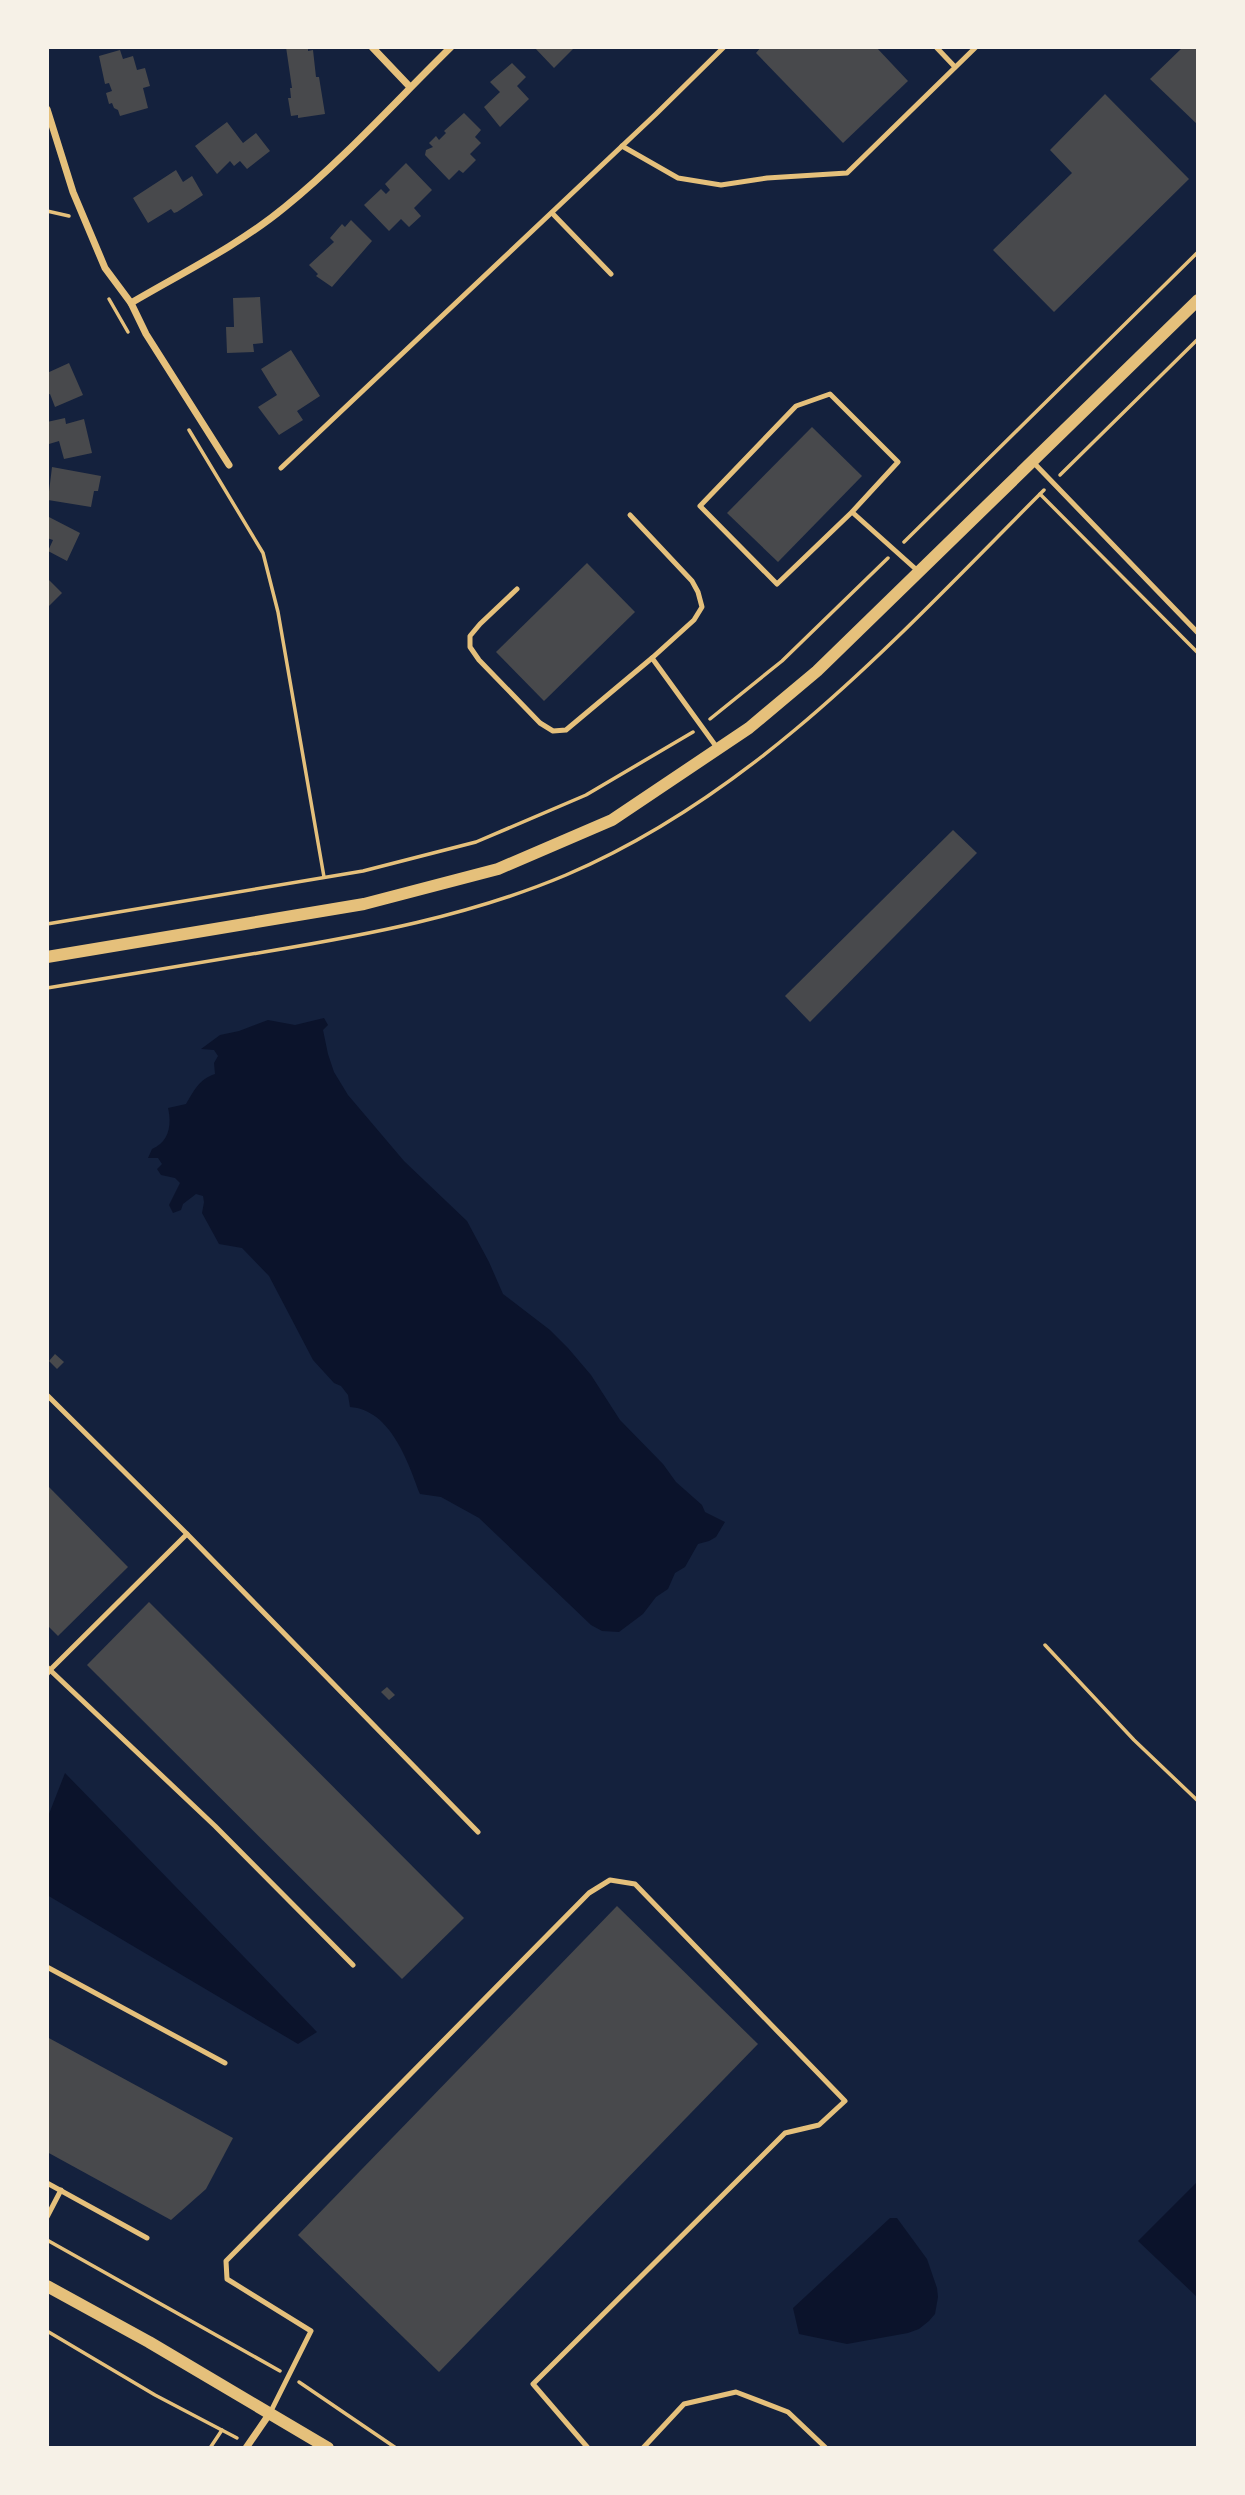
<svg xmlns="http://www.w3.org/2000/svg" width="1245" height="2495" font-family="'Sofia Sans Condensed',sans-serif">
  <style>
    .water { fill: #0b132b }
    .building { fill: #48494c }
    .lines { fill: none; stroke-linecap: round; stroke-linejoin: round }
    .path { stroke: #e5c07b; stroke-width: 3.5 }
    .service { stroke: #e5c07b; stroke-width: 5 }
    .minor { stroke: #e5c07b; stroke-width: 7 }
    .tertiary { stroke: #e5c07b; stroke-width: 12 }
  </style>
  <rect width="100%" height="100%" fill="#14213d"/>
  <g class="water">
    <path d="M324,1018l4,7 -5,5 5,24 6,18 14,23 56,66 63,60 22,41 14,32 47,36 18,18 23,27 29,45 43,44 13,18 26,23 3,7 20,10 -9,15 -7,4 -11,3 -13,23 -10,6 -7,16 -12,8 -13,17 -24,18 -17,-1 -11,-6 -112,-107 -38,-21 -21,-3c-12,-32 -29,-84 -70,-87l-2,-12 -7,-9 -7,-3 -21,-23 -44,-84 -27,-28 -23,-4 -17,-31 2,-11 -1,-6 -7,-2 -13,10 -2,6 -8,3 -4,-8 11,-22 -5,-5 -14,-3 -4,-6 5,-5 -4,-6h-10l4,-9c17,-7 20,-24 16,-41l18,-4c8,-13 13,-25 29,-30l-1,-11 4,-7 -4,-6 -13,-1 19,-14 19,-4 29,-11 27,5z"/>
    <path d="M65,1773l252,259 -19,12 -251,-149v-76z"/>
    <path d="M1198,2181v117l-60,-57z"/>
    <path d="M890,2218h7l30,41 10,29 1,9 -3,17 -6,7 -10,8 -11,4 -61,11 -48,-10 -6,-26z"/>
  </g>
  <g class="building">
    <path d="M286,47h22v4l5,-1 3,27h3l6,37 -27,4v-3l-7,1 -3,-18h3l-1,-10h2z"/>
    <path d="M534,47h41l-21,21z"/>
    <path d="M761,47h115l32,34 -65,62 -87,-90z"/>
    <path d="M1183,47h15v78l-48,-46z"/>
    <path d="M120,50l3,9 10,-3 4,14 8,-2 5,18 -7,2 5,20 -28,8 -2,-6 -4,-2 -2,-5 -3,1 -3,-11 6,-2 -3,-8 -4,1 -6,-28z"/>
    <path d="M512,63l14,14 -9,9 12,13 -29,28 -16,-20 16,-15 -10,-10z"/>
    <path d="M1105,94l84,85 -135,133 -61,-62 79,-77 -22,-23z"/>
    <path d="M464,113l17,17 -6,7 6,6 -11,11 6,6 -13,13 -4,-3 -10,10 -24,-25 1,-5 7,-3 -4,-4 7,-7 3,4 7,-7 -2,-2z"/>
    <path d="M227,122l16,21 13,-10 14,18 -23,18 -7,-8 -6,5 -4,-5 -13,13 -22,-28z"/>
    <path d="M406,163l26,27 -18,18 7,8 -12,11 -8,-8 -12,12 -25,-26 17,-16 5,5 4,-4 -5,-6z"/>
    <path d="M176,170l7,12 9,-6 11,19 -26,17 -3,1 -3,-4 -23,14 -15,-25z"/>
    <path d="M351,220l21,21 -40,46 -16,-11 2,-2 -9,-9 25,-23 -4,-4 12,-14 3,3z"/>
    <path d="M260,297l3,46 -10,1 1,8 -27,1 -1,-26h8l-1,-29z"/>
    <path d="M291,350l29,46 -23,15 6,9 -24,15 -21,-28 19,-12 -16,-26z"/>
    <path d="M69,363l14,32 -28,12 -5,-13 -3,1v-22z"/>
    <path d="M65,418l1,6 18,-5 8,34 -28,6 -5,-18 -10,3 -2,-22z"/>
    <path d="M812,427l50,49 -84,86 -51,-49z"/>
    <path d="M52,467l49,9 -3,15h-4l-3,16 -43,-7z"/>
    <path d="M47,516l33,17 -13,28 -19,-10 5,-11 -6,-2z"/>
    <path d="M587,563l48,49 -91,89 -48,-49z"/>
    <path d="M47,578l15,15 -15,15z"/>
    <path d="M953,830l24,23 -167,169 -25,-26z"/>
    <path d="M55,1354l9,8 -7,7 -8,-8z"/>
    <path d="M47,1485l81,82 -70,69 -11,-11z"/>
    <path d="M149,1602l315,316 -62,61 -315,-314z"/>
    <path d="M387,1687l8,8 -6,5 -8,-8z"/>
    <path d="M617,1906l141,138 -319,328 -141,-137z"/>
    <path d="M47,2037l186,101 -27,51 -35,31 -124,-68z"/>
  </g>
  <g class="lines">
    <g class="path">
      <path d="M47,211l22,5"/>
      <path d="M109,299l19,33"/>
      <path d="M189,430l74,123 15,59 46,265"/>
      <path d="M1060,475l138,-136"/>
      <path d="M1040,494l158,159"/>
      <path d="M904,542l294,-290"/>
      <path d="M710,719l72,-58 106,-103"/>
      <path d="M47,924l316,-53 113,-29 110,-47 107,-63"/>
      <path d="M47,988c72,-12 145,-24 217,-36 102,-17 205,-36 302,-77 192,-82 333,-240 478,-385"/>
      <path d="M1045,1645l89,95 64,61"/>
      <path d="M47,2240l233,131"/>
      <path d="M47,2331l108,64 82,43"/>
      <path d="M299,2382l97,66"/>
      <path d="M210,2448l12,-18"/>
    </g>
    <g class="service">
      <path d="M936,47l19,20"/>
      <path d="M622,146l56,32 43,7 46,-7 80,-5 129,-126"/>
      <path d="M552,213l59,61"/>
      <path d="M1033,462l165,171"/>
      <path d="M281,468l375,-354 68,-67"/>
      <path d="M852,512l-75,72 -77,-78 96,-100 34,-12 68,68 -46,50 67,60"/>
      <path d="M630,515l62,66 6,11 4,15 -8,13 -42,38"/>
      <path d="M517,589l-37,35 -10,12v11l9,13 61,63 13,8 13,-1 86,-72 66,91"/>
      <path d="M47,1395l140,139"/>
      <path d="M47,1667l3,3 137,-136 291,298"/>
      <path d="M47,1674l3,-4 165,156 138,139"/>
      <path d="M47,1967l178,96"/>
      <path d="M47,2183l100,55"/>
      <path d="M47,2217l14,-27"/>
      <path d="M270,2413l41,-82 -84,-52 -1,-18 363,-368 21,-13 25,4 210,217 -26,24 -34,8 -252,251 55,64"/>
      <path d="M643,2448l41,-44 52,-12 52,20 38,36"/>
    </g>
    <g class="minor">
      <path d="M372,47l38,40"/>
      <path d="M47,109l26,83 32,76 26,35 15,31 83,131"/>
      <path d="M131,303c51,-30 108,-58 154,-96 59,-48 111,-106 166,-160"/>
      <path d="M246,2448l24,-35"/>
    </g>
    <g class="tertiary">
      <path d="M47,957l317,-53 134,-35 114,-49 137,-92 68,-57 381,-371"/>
      <path d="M47,2286l102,56 179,106"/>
    </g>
  </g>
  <rect width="1245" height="2495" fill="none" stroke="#f6f1e7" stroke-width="98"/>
</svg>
